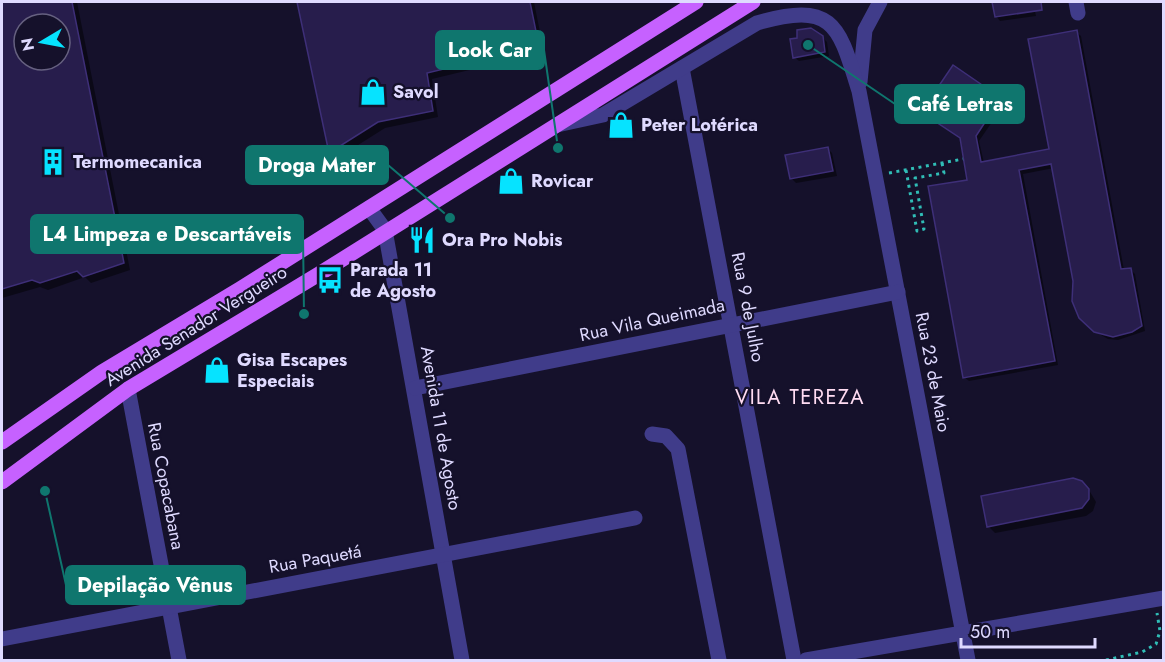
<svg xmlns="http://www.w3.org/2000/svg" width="1165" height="662" font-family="Jost,sans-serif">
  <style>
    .shadow { fill: #0007; fill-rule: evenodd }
    .building { fill: #271d4c; stroke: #3e2f78; stroke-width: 1.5; fill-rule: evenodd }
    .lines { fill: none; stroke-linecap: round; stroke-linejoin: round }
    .path { stroke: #30bdb6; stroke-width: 3; stroke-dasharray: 3 4.5; stroke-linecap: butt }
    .minor { stroke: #403c8a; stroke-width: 15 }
    .major { stroke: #c661ff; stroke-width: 15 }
    .labels { text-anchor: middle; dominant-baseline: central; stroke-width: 4.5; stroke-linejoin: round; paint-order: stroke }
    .poi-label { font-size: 18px; font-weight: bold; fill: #dfdaff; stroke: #15112b; text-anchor: start }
    .street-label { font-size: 18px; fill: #dfdaff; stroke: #15112b }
    .neighbourhood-label { font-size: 20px; letter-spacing: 1.5px; fill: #ffdcf2; stroke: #15112b }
    .leader { fill: none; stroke: #0f766e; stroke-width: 2 }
    .callout-dot { fill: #0f766e; stroke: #15112b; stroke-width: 2 }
    .callout { fill: #0f766e; stroke: #0f766e; stroke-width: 2 }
    .callout-label { font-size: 20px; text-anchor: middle; font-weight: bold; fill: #fff }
  </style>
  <rect width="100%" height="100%" fill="#15112b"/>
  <g class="shadow">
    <path d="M2,2h75l53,268 -39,13 -6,-6 -37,13 -8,-3 -38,11zM24,24h36v36h-36z"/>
    <path d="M299,2h235l10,50 -112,27 6,38 -53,11 -49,31 -6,-6z"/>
    <path d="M993,2h40l3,14 -36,5 -4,-5z"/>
    <path d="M1076,32l5,4 43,234 6,-1 5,5 10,57 -27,9 -10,-1 -16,-9 -18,-50 -20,-112 -31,6 35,191 -89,16 -5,-4 4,-196 -7,-42 -34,-23 26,-49 52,36 -26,38 5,22 66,-12z"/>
    <path d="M822,37l5,5 2,14 -30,5 -5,-4 4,-18z"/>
    <path d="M828,149l4,4 5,23 -41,7 -5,-5z"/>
    <path d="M1089,490l7,12 -3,9 -7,5 -91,17 -7,-7z"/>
  </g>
  <g class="building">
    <path d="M2,2h70l52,261 -41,14 -6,-6 -37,12 -8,-3 -30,9zM24,24h36v36h-36z"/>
    <path d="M297,2h233l9,44 -112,27 6,38 -55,11 -49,31z"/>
    <path d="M992,2h49l1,8 -47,7z"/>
    <path d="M811,28l12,8 2,16 -32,6 -3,-19 7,-1v-8z"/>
    <path d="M1077,30l44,239 10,-1 11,58 -10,6 -19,5 -19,-5 -15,-14 -7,-17 1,-20 -22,-117 -32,6 36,191 -92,17 -35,-192 39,-6 -7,-42 -39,-26 32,-47 48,33 -25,38 5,26 68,-13 -21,-110z"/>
    <path d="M828,147l5,24 -43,8 -5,-24z"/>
    <path d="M1073,478l9,3 7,8v10l-7,9 -95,19 -6,-31z"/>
  </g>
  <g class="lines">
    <g class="path">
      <path d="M906,170l11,61 7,-2 -9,-51 29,-5 -2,-10"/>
      <path d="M889,173l74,-14"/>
      <path d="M1106,660l36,-8 14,-8 4,-13 -3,-18"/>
    </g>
    <g class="minor">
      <path d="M1076,2l2,11"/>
      <path d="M682,68l112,592"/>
      <path d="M860,82l5,-52 15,-28"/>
      <path d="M557,125l46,-10 154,-92c78,-23 82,4 102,68l109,569"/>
      <path d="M369,208l16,22 77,430"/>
      <path d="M415,388l483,-96"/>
      <path d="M128,389l51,271"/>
      <path d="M652,434l14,2 12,13 41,211"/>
      <path d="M2,639l633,-121"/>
      <path d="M806,660l358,-62"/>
    </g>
    <g class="major">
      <path d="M2,442l100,-70 138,-83 456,-287"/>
      <path d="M2,482l126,-93 191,-115 434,-272"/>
    </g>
  </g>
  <defs>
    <symbol id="shop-bare" viewBox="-9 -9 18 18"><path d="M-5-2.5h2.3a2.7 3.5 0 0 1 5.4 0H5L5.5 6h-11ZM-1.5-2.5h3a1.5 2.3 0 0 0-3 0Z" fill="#06e3ff" stroke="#15112b" stroke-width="2.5" paint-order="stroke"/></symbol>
    <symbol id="building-bare" viewBox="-9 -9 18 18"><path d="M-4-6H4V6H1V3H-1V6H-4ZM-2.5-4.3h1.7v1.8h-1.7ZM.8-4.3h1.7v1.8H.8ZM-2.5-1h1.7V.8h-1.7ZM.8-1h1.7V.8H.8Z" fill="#06e3ff" stroke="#15112b" stroke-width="2.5" paint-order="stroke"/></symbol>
    <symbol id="restaurant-bare" viewBox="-9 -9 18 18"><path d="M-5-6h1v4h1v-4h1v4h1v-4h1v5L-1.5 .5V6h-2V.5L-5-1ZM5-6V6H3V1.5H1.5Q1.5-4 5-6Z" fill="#06e3ff" stroke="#15112b" stroke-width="2.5" paint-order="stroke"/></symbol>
    <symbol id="bus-bare" viewBox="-9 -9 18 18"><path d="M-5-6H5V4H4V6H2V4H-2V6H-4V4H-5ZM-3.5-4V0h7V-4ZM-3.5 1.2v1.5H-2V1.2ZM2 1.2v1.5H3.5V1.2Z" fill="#06e3ff" stroke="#15112b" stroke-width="2.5" paint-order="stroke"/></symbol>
  </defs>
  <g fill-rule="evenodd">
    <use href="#shop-bare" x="354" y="73" width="38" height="38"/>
    <use href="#shop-bare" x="602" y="106" width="38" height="38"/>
    <use href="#building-bare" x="34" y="143" width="38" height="38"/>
    <use href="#shop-bare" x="492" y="162" width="38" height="38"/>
    <use href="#restaurant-bare" x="403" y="221" width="38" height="38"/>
    <use href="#bus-bare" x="311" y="261" width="38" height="38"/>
    <use href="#shop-bare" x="198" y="351" width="38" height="38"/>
  </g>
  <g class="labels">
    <g class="poi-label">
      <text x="393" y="92">Savol</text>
      <text x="641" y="125">Peter Lotérica</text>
      <text x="73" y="162">Termomecanica</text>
      <text x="531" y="181">Rovicar</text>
      <text x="442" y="240">Ora Pro Nobis</text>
      <text x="350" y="270">Parada 11<tspan x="350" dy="21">de Agosto</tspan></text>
      <text x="237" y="360">Gisa Escapes<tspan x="237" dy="21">Especiais</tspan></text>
    </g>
    <g class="street-label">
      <text transform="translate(748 307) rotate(79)">Rua 9 de Julho</text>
      <text transform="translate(652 320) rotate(-12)">Rua Vila Queimada</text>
      <text transform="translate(196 326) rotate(-32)">Avenida Senador Vergueiro</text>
      <text transform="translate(933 372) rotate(79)">Rua 23 de Maio</text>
      <text transform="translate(441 428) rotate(80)">Avenida 11 de Agosto</text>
      <text transform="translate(166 486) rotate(79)">Rua Copacabana</text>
      <text transform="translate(315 559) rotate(-10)">Rua Paquetá</text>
    </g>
    <g class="neighbourhood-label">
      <text x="800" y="397">VILA TEREZA</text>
    </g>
  </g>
  <path class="leader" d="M558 148L544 50M808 45L895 104M450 218L388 165M304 314L303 234M45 491L66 585"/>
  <g class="callout-dot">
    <circle cx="558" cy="148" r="6"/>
    <circle cx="808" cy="45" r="6"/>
    <circle cx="450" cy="218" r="6"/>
    <circle cx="304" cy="314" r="6"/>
    <circle cx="45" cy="491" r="6"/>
  </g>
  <g class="callout">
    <rect x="436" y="31" width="108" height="38" rx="6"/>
    <rect x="895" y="85" width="129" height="38" rx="6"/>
    <rect x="246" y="146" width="142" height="38" rx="6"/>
    <rect x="31" y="215" width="272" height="38" rx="6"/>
    <rect x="66" y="566" width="179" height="38" rx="6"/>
  </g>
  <g class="callout-label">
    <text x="490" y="57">Look Car</text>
    <text x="960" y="111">Café Letras</text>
    <text x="317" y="172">Droga Mater</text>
    <text x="167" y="241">L4 Limpeza e Descartáveis</text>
    <text x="155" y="592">Depilação Vênus</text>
  </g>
  <rect width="1165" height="662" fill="none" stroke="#dfdaff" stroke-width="6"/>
  <g transform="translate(42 42) rotate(260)"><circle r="28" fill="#15112b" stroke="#666180" stroke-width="1.5"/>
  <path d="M0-4.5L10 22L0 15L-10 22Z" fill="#06e3ff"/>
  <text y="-9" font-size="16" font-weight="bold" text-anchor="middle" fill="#dfdaff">N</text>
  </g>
  <path d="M961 638v9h134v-9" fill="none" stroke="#dfdaff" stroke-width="3"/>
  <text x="970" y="638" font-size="18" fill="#dfdaff" stroke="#15112b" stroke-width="4.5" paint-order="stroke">50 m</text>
</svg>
